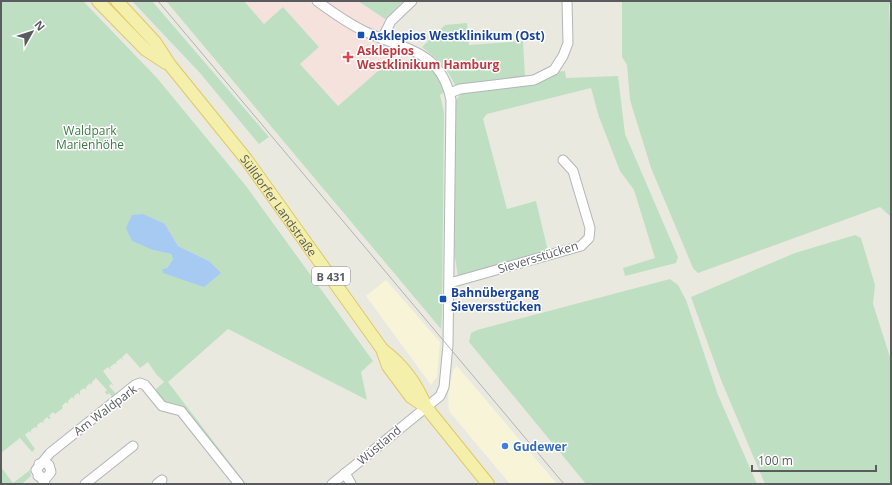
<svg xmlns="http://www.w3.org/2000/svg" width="892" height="485" font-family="'Open Sans',sans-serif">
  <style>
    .commercial { fill: #f8f4d7 }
    .medical { fill: #f6e2dd }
    .green { fill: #bfdfc3; fill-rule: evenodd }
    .water { fill: #a7caf3 }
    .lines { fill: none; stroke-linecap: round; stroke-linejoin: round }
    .minor-casing { stroke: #b3b5b9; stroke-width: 11 }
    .major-casing { stroke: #dec965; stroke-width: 14 }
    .minor { stroke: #fff; stroke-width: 9 }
    .major { stroke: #f4efab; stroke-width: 12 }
    .tram { stroke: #b1b2b2; stroke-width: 1 }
    .transit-dot { fill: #1a4fb4; stroke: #fff; stroke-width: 1.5 }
    .health-dot { fill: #e0444e; stroke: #fff; stroke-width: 1.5 }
    .shop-dot { fill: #3f7fe0; stroke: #fff; stroke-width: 1.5 }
    .labels { text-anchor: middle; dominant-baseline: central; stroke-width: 3; stroke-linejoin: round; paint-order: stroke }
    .shield { fill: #fff; stroke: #8b8c8f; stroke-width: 1 }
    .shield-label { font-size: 11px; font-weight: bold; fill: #595b5f }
    .transit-label { font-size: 12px; font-weight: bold; fill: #164399; stroke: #fff; text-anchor: start }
    .health-label { font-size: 12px; font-weight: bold; fill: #be3a42; stroke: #fff; text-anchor: start }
    .park-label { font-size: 12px; fill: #3d7a46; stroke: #fff }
    .street-label { font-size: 12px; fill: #595b5f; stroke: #fff }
    .shop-label { font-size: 12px; font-weight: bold; fill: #366cbe; stroke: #fff; text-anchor: start }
  </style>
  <rect width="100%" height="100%" fill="#eae9e0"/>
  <g class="commercial">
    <path d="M386,280l54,62 -3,35 -6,8 -65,-89z"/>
    <path d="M457,366l100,118h-47l-61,-73 -1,-16 5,-25z"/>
  </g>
  <path class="medical" d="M244,1h160l-19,18 -8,25 15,7 -6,13 -48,42 -38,-42 18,-16 -35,-41 -19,17z"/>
  <g class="green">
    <path d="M1,1h82l74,77 89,108 127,175 -12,11 6,28 -139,-71 -60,53 78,102h-4l-59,-77 -20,-5 -7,-9v-4l8,-7 -8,-8 -8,-12 -8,6 -13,-15 -5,4 1,4 -2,-3 -5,4 1,3 -2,-2 -5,4 1,3 -3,-3 -5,4 11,15 -3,-2 -2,2 8,9 -4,3 -4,-5 -2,2 -2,-3 2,-2 -11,-12 -4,4v3l-2,-2 -4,4v3l-2,-2 -4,3v4l-2,-2 -4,3v3l-2,-2 -4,4v3l-2,-2 -4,4 1,2 -8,6 -2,-2 -4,4 2,2 -2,1 -2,-2 -4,4 1,2 -3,-1 -4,3v3l-2,-1 -4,3v3l-2,-2 -4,4 10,14 -3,3 -12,-14 -19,15zM165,224l13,22 31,15 -47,8 5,-1 6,-9 -2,-5 -18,-4z"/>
    <path d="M132,1h20l117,136 -10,7 -59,-71z"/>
    <path d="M166,1h78l20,23 19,-17 36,40 -19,17 38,42 48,-42 34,-6 14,11 12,22 -6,4 4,17 -2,203 -1,14z"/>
    <path d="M358,1h46l-19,18z"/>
    <path d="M622,1h269v4h-2l2,49v163l-11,-10 -182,66 -5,-5 -42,-100 -21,-68 -3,-35 -5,-8z"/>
    <path d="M467,23l2,22 54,-4 2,36 -70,8c-7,-16 -19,-27 -33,-38l23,-22z"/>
    <path d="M565,71l1,7 52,-2 7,58 53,123 -2,6 -51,13 -2,-8 32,-10 -21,-68 -14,-19 -21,-54 -8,-29 -104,26 -4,5 24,90 29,-8 12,50 -90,26 -4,-26 1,-150 6,-7 75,-11 20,-11z"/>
    <path d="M855,235l6,3 14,47 -2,19 18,56v124h-126l-44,-104 -30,-83 104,-44z"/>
    <path d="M670,279l8,6 8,15 32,95 39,89h-171l-117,-142 2,-9 6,-3z"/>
    <path d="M1,467l12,16 17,-13 1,6 -9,8h-21z"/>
  </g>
  <path class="water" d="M143,214l22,10 13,22 31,15 12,12 -17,14 -41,-14 -1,-4 5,-1 6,-9 -2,-5 -18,-4 -21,-9 -6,-13 6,-13z"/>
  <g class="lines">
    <defs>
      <g id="minor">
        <path d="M317,1c15,11 32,23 49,31 39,18 75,18 85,68l-3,245 -4,42 -4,9 -108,88"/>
        <path d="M382,39l9,-18 21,-20"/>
        <path d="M450,93l10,-4 74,-9 20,-10 9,-14 5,-13 -1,-42"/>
        <path d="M450,283l131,-37 8,-8 1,-10 -17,-57 -10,-11"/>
        <path d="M345,473l6,11"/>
        <path d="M38,476l8,2 5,-6 -2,-7 -3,-2 -7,1"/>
        <path d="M45,484l-9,-14 14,-17 85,-68 5,-2 5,2 17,21 19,5 58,73"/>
        <path d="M85,484l48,-38"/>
        <path d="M157,484l5,-4"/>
      </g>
      <g id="major">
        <path d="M98,1l48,49 20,13"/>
        <path id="s1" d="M117,1l38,41 15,23 76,94 136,190 6,17 23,31 15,10 62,77"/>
        <path d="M383,350c20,15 34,34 43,57"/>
      </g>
    </defs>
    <use href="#minor" class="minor-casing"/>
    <use href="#major" class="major-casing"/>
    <use href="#minor" class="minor"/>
    <use href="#major" class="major"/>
    <path class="tram" d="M158,1l406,483"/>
  </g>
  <g class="transit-dot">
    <rect x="357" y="31" width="8" height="8" rx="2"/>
    <rect x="439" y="295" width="8" height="8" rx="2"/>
  </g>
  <path class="health-dot" d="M346 51h4v4h4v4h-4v4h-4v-4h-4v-4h4z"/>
  <circle class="shop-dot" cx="505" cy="446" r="4"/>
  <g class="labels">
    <rect class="shield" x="312" y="267" width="38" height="18" rx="3"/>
    <g class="shield-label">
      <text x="331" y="276">B 431</text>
    </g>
    <g class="transit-label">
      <text x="369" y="35">Asklepios Westklinikum (Ost)</text>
      <text x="451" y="292">Bahnübergang<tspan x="451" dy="14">Sieversstücken</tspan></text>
    </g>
    <g class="health-label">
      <text x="357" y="50">Asklepios<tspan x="357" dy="14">Westklinikum Hamburg</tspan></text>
    </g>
    <g class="park-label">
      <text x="90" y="130">Waldpark<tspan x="90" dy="14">Marienhöhe</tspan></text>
    </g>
    <g class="street-label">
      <text stroke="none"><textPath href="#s1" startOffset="261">Sülldorfer Landstraße</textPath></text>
      <text transform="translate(538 257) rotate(-17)">Sieversstücken</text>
      <text transform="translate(105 410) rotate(-37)">Am Waldpark</text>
      <text transform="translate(379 445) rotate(-40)">Wüstland</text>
    </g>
    <g class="shop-label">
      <text x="513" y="446">Gudewer</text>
    </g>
  </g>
  <rect width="892" height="485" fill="none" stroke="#595b5f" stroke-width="4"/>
  <g transform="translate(32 32) rotate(51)" stroke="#ffffff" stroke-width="3" paint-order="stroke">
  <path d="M0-3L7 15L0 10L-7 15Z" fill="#595b5f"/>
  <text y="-6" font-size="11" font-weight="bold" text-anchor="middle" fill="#595b5f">N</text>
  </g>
  <path d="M752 465v6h124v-6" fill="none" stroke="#595b5f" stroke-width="2"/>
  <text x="758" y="465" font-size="12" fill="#595b5f" stroke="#ffffff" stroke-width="3" paint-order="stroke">100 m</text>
</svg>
